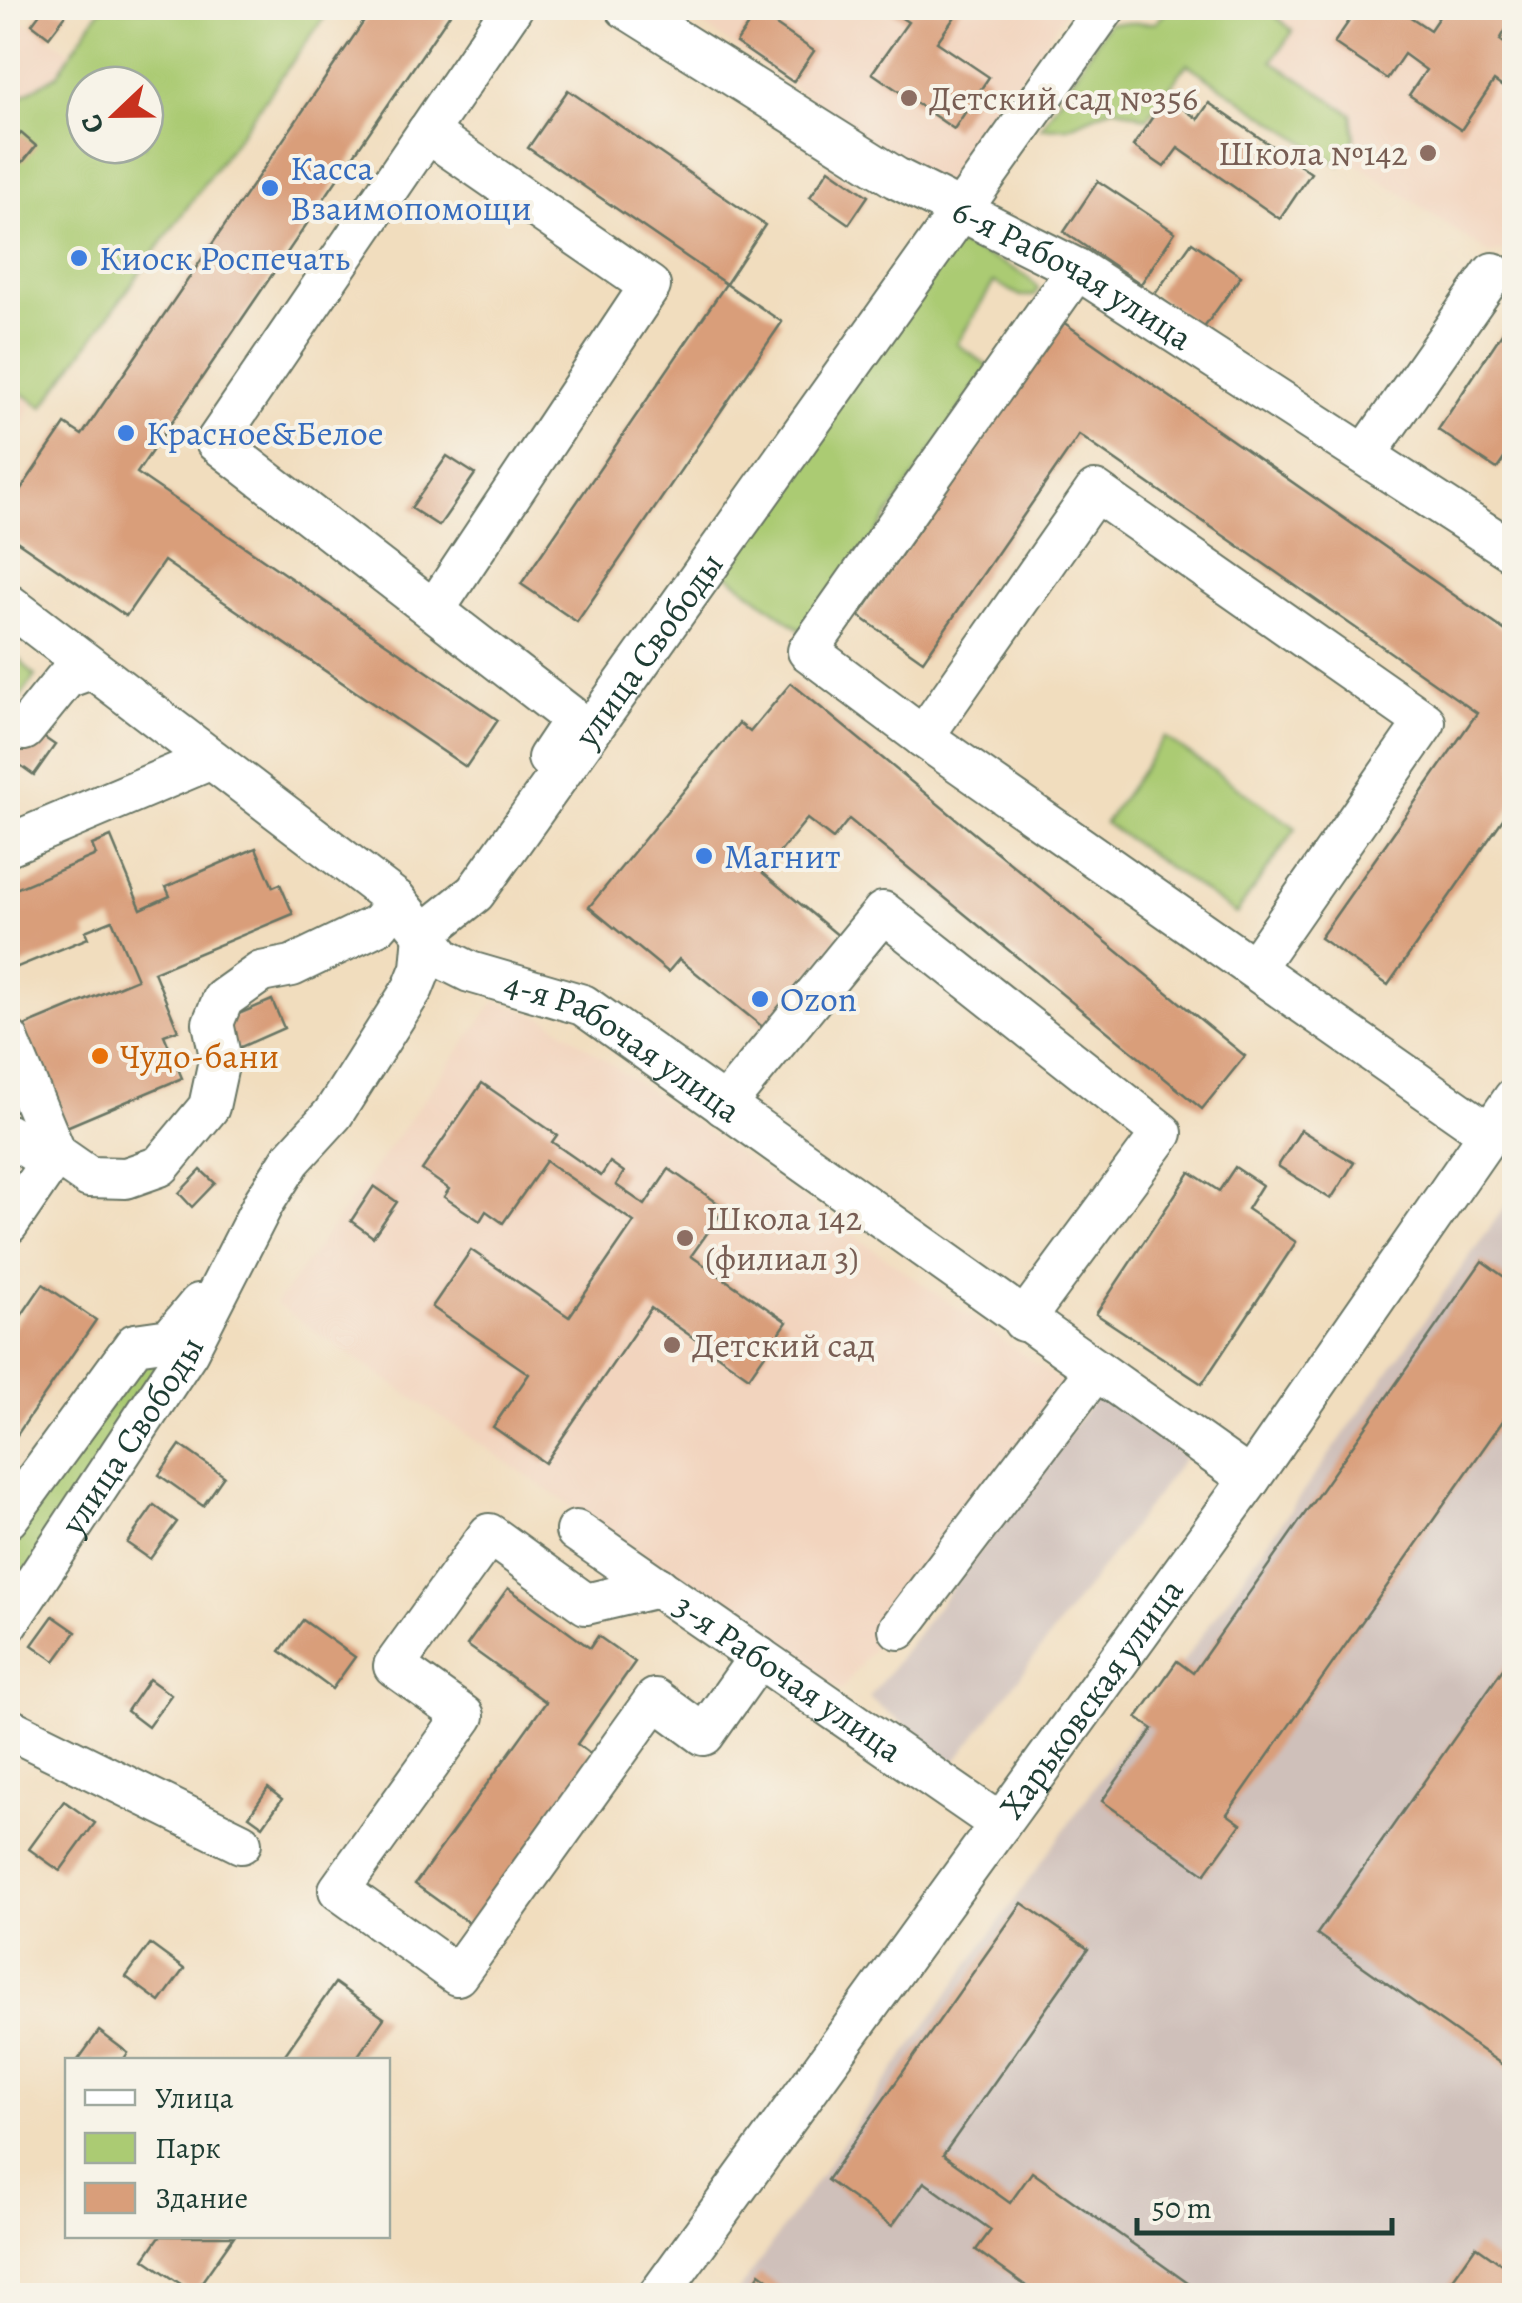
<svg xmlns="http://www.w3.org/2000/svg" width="1522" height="2303" font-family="Alegreya,serif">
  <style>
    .built { fill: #f2d4be }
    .industrial { fill: #cfc0ba }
    .green { fill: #abcb73; stroke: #658454; stroke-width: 2.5; fill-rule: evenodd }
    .building { fill: #d99e7a }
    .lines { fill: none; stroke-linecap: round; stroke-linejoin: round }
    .minor-casing { stroke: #687564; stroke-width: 44 }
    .minor { stroke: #fff; stroke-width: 40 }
    .education-dot { fill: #8d6e63; stroke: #f7f3e8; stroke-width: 4 }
    .shop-dot { fill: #3f7fe0; stroke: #f7f3e8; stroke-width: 4 }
    .food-dot { fill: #e8710a; stroke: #f7f3e8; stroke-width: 4 }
    .labels { text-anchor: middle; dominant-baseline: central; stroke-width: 8; stroke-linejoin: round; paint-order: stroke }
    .education-label { font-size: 35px; fill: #785e54; stroke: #f7f3e8; text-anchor: start }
    .shop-label { font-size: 35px; fill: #366cbe; stroke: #f7f3e8; text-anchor: start }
    .street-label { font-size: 35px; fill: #1f3d34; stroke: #f7f3e8 }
    .food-label { font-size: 35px; fill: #c56008; stroke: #f7f3e8; text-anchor: start }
  </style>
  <rect width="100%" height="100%" fill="#f7f3e8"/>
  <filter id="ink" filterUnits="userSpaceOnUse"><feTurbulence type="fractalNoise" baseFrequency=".01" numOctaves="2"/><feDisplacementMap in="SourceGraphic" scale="20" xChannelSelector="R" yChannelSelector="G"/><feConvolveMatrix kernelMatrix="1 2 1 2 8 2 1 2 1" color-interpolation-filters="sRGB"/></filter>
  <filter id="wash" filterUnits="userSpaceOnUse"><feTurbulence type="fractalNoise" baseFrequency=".0048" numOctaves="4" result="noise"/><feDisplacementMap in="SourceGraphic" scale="40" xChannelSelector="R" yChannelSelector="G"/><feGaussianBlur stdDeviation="2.25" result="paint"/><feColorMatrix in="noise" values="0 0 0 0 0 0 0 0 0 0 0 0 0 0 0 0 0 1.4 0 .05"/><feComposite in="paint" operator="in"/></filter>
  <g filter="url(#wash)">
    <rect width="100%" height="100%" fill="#f1ddbe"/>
    <g class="built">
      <path d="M678,8h390l-124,181z"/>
      <path d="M1235,8h279v241l-24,5 -289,-197z"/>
      <path d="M24,22l58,37 3,86 -40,218 -26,77 -11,16v-407z"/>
      <path d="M495,1001l52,18 519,366 -225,306 -565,-387z"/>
    </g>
    <g class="industrial">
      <path d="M1508,1202l6,4v1089l-779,1z"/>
      <path d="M1099,1392l86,65 -230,306 -86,-65z"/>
    </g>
    <g class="green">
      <path d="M101,8h230l-288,399 -35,-23v-280l49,-29zM85,85h60v60h-60z"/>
      <path d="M1169,8h97l27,23 -21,30 80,53 3,24 -15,27 -153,-101 -40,54 -33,-11 -46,20 -27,1 67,-105h48z"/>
      <path d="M945,238c22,10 82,31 93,51l-4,7h-13l-27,-14 -37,62 32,23 -182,268 -94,-71z"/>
      <path d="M8,648l27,28 -27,40z"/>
      <path d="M1165,737l131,91 -60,86 -131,-91z"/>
      <path d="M178,1346l-170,263v-63l140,-197z"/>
    </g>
    <g id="blocks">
      <g class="building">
        <path d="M44,8l24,4 -19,25 -17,-13z"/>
        <path d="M373,8h81l-317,465 361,247 -32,47 -302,-206 -38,55 -118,-81v-27l57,-84 17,11z"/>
        <path d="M886,8h75l-24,34 52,35 -35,52 -82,-56 36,-51z"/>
        <path d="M1358,8h39l33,22 15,-22h58l11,7 -14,25 14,10v45l-20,-14 -33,49 -52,-35 17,-25 -22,-16 -17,25 -53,-36z"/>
        <path d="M757,12l57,39 -21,31 -57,-39z"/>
        <path d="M568,90l197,135 -39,59 -198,-136z"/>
        <path d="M1166,97l32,22 11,-16 102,70 -31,46 -102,-71 -14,19 -31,-21z"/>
        <path d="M21,133l15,13 -13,16 -15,-12z"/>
        <path d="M829,169l39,27 -19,28 -39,-27z"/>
        <path d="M1098,181l77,51 -34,52 -77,-52z"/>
        <path d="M1192,242l49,34 -38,53 -48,-35z"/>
        <path d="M726,284l56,38 -205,300 -56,-38z"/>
        <path d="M1514,315v129l-17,25 -59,-39z"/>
        <path d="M1063,322l451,315v166l-126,182 -68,-47 157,-225 -194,-136 -204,-142 -156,226 -64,-45z"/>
        <path d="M447,456l28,18 -36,52 -28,-18z"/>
        <path d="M791,683l454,373 -43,53 -353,-290 -16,20 -26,-20 -44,54 77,64 -75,92 -86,-70 -11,13 -79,-65 150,-184 11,9z"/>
        <path d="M33,730l22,15 -21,30 -21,-15z"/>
        <path d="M111,837l30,72 29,-13 -4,-9 90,-39 17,39 7,-3 13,30 -139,58 24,58 -14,5 18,43 -118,50 -42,-101 115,-48 -25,-59 -27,11 3,7 -80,33v-79l88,-37 -4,-10z"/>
        <path d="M272,1000l12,28 -50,22 -12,-29z"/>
        <path d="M482,1083l75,52 -5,7 49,34 9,-14 14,10 -8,13 29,20 24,-36 56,39 -34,48 96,66 -38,55 -98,-69 -106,155 -52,-36 36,-53 -97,-67 39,-57 98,67 65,-95 -88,-61 -43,62 -17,-12 -6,10 -36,-24 5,-8 -27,-19z"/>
        <path d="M1301,1130l53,33 -23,36 -53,-33z"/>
        <path d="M1235,1167l27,18 -15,24 49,33 -94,142 -106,-70 94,-142 29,19z"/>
        <path d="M201,1170l14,13 -23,24 -13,-14z"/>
        <path d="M374,1186l23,16 -24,35 -22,-16z"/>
        <path d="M1482,1261l32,23v121l-287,409 14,10 -36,50 -103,-73 51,-72 -16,-11 40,-57 16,12z"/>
        <path d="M43,1284l53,36 -88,128v-113z"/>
        <path d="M180,1445l44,31 -21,30 -44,-31z"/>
        <path d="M154,1505l23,17 -27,37 -23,-16z"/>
        <path d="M508,1588l82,60 8,-12 37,26 -58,82 17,13 -121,169 -58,-42 131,-182 -79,-57z"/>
        <path d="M53,1616l23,16 -21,29 -23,-16z"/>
        <path d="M303,1620l52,37 -23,32 -52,-38z"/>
        <path d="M1514,1653v420l-197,-139z"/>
        <path d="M149,1679l22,16 -23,32 -21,-16z"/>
        <path d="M268,1788l14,11 -19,27 -14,-10z"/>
        <path d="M64,1801l31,22 -35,48 -31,-22z"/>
        <path d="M1022,1903l66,46 -145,206 67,48 22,-31 174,124h-166l-64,-46 15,-20 -67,-48 -32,44 -65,-46z"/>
        <path d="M150,1944l34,25 -24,33 -34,-25z"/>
        <path d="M335,1983l49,35 -29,42h-74z"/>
        <path d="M99,2031l29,22 -5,7h-45z"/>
        <path d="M160,2236h74l-40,57 -50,-34z"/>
        <path d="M1476,2246l38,27v23h-73z"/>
        <path d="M760,2273l31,23h-46z"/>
      </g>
    </g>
  </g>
  <g filter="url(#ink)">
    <use href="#blocks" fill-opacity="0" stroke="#687564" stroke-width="2.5"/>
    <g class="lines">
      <defs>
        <g id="minor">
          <path d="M512,8l-296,434 358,277 -26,39"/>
          <path id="s1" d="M626,8l270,170 181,91 437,283"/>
          <path d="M427,132l223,154 -216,324"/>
          <path d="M1077,269l-269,382 115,86 567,397"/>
          <path d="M1366,454l127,-181"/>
          <path id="s2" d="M8,604l388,296 48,59 26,13 113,33 667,474"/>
          <path d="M24,730l42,-52 25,-9"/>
          <path d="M923,737l172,-246 330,231 -171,246"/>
          <path d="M8,845l201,-85"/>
          <path d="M8,1039l48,115 33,23 37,1 34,-12 49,-59 11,-51 -7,-33 10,-24 38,-27 31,-6 87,-42 17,-24"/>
          <path d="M724,1106l159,-194 279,221 -139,188"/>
          <path d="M8,1135l42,27"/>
          <path d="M8,1224l48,-70"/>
          <path d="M8,1518l127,-174 35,-5 29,-35"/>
          <path id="s3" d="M576,1531l424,293"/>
          <path d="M658,1587l-72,17 -97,-70 -95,132 70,50 -125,174 118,85 198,-276 49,36 55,-78"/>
          <path id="s4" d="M8,1623l180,-272 76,-149 27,-42 42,-46 80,-126 8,-20 3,-34 51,-41 630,-885"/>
          <path d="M899,1629l196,-258"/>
          <path d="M8,1728l233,115"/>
          <path id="s5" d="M658,2296l592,-817 264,-381"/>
        </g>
      </defs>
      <use href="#minor" class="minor-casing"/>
      <use href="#minor" class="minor"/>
    </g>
  </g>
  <g class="education-dot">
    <circle cx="909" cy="98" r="10"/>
    <circle cx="1428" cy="153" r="10"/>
    <circle cx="685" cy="1238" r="10"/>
    <circle cx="672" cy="1345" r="10"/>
  </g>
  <g class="shop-dot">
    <circle cx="270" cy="188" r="10"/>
    <circle cx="79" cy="258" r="10"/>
    <circle cx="126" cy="433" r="10"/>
    <circle cx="704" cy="856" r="10"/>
    <circle cx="760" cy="999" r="10"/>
  </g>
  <circle class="food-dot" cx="100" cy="1056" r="10"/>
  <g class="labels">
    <g class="education-label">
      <text x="929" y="98">Детский сад №356</text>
      <text x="1408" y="153" text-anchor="end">Школа №142</text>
      <text x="705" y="1218">Школа 142<tspan x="705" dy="40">(филиал 3)</tspan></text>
      <text x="692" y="1345">Детский сад</text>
    </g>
    <g class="shop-label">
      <text x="290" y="168">Касса<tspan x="290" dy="40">Взаимопомощи</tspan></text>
      <text x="99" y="258">Киоск Роспечать</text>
      <text x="146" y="433">Красное&amp;Белое</text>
      <text x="724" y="856">Магнит</text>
      <text x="780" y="999">Ozon</text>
    </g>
    <g class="street-label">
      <text stroke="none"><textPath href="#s1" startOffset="520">6-я Рабочая улица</textPath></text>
      <text stroke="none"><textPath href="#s4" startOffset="1175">улица Свободы</textPath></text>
      <text stroke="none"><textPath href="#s2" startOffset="765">4-я Рабочая улица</textPath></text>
      <text stroke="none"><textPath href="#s4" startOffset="225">улица Свободы</textPath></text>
      <text stroke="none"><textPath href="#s3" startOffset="258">3-я Рабочая улица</textPath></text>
      <text stroke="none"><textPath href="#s5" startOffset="738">Харьковская улица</textPath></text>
    </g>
    <g class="food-label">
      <text x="120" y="1056">Чудо-бани</text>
    </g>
  </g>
  <rect width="1522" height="2303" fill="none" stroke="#f7f3e8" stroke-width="40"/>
  <rect x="65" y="2058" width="325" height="180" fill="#f7f3e8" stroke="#a1aaa0" stroke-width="2.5"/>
  <rect x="85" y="2090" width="50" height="15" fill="#ffffff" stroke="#a1aaa0" stroke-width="2.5"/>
  <text x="155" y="2108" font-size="30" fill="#1f3d34">Улица</text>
  <rect x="85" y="2133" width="50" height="30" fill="#abcb73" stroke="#a1aaa0" stroke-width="2.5"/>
  <text x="155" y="2158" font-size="30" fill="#1f3d34">Парк</text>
  <rect x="85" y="2183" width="50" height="30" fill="#d99e7a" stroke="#a1aaa0" stroke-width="2.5"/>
  <text x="155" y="2208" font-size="30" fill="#1f3d34">Здание</text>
  <g transform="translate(115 115) rotate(248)"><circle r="48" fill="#f7f3e8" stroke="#a1aaa0" stroke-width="2.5"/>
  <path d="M0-8L18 38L0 25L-18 38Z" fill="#c8321e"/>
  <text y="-15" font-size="28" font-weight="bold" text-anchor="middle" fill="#1f3d34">С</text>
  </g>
  <path d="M1137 2218v15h255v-15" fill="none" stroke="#1f3d34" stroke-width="5"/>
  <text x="1152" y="2218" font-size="30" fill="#1f3d34" stroke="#f7f3e8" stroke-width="8" paint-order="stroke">50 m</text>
</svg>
